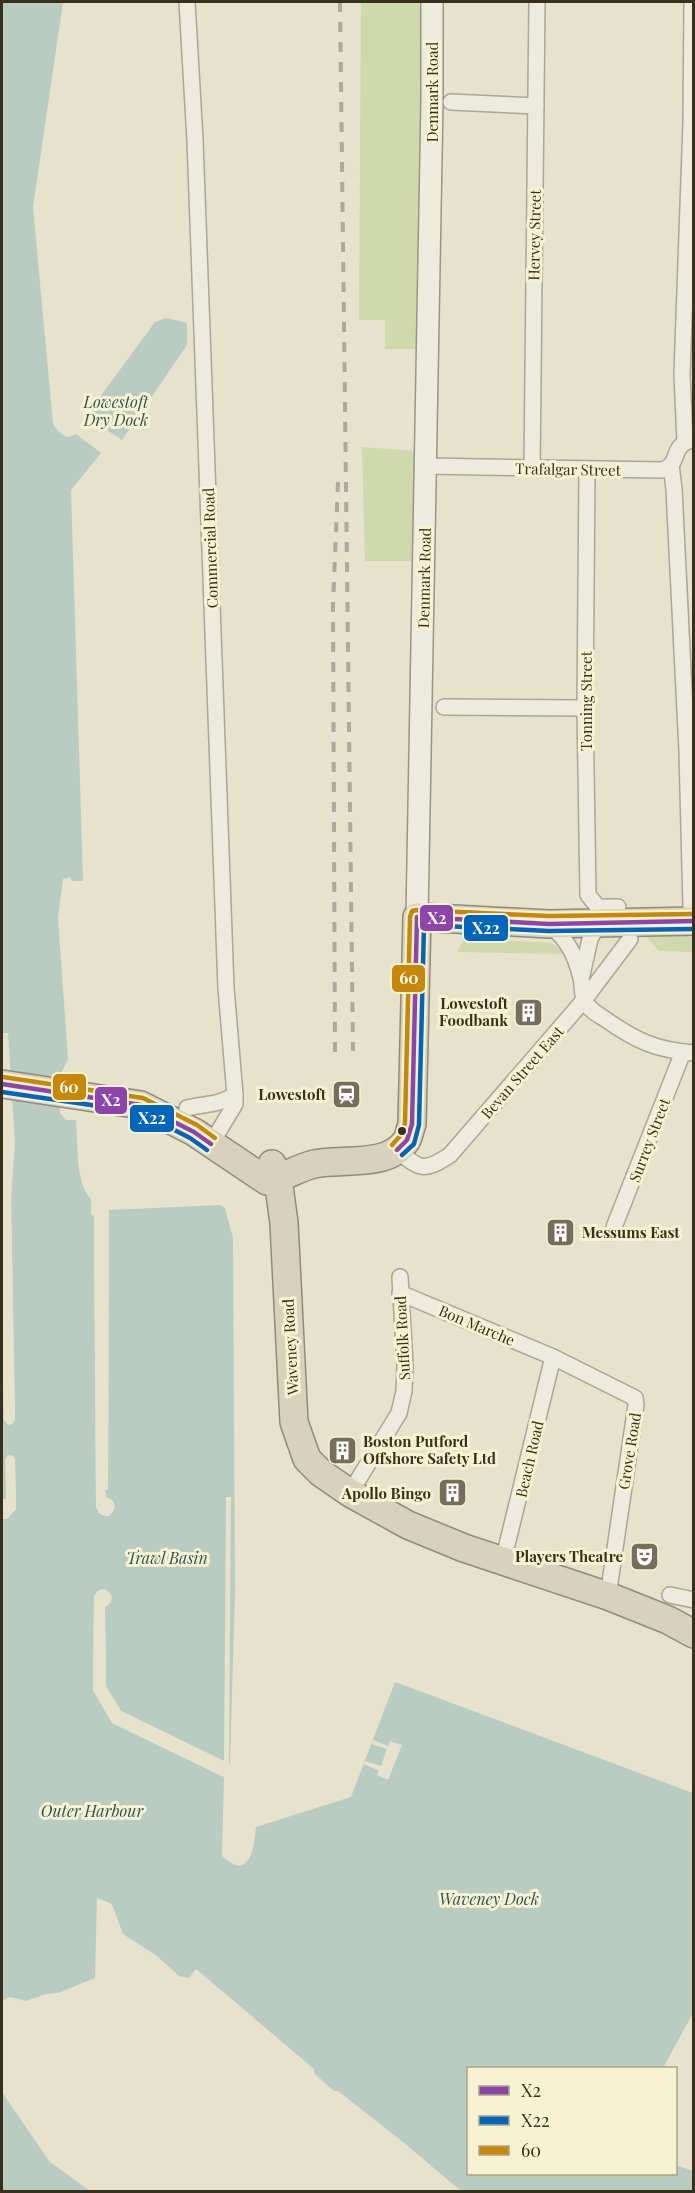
<svg xmlns="http://www.w3.org/2000/svg" width="695" height="2193" font-family="'Playfair Display',serif">
  <style>
    .green { fill: #d0d8ae }
    .water { fill: #b8ccc2 }
    .pier { fill: #e6e2cc }
    .lines { fill: none; stroke-linecap: round; stroke-linejoin: round }
    .street-casing { stroke: #aba695; stroke-width: 18 }
    .secondary-casing { stroke: #9a9585; stroke-width: 24 }
    .highway-casing { stroke: #908b7c; stroke-width: 30 }
    .street { stroke: #edeade; stroke-width: 15 }
    .secondary { stroke: #edeade; stroke-width: 21 }
    .highway { stroke: #d8d2bd; stroke-width: 27 }
    .rail { stroke: #acaa9e; stroke-width: 4; stroke-dasharray: 10 10; stroke-linecap: butt }
    .bus-1-casing { stroke: #f7f2d1; stroke-width: 9 }
    .bus-2-casing { stroke: #f7f2d1; stroke-width: 9 }
    .bus-3-casing { stroke: #f7f2d1; stroke-width: 9 }
    .bus-1 { stroke: #8e44ad; stroke-width: 4.5 }
    .bus-2 { stroke: #0065bd; stroke-width: 4.5 }
    .bus-3 { stroke: #c88807; stroke-width: 4.5 }
    .bus-dot { fill: #392f1d; stroke: #f7f2d1; stroke-width: 2 }
    .labels { text-anchor: middle; dominant-baseline: central; stroke-width: 6; stroke-linejoin: round; paint-order: stroke }
    .street-label { font-size: 15px; fill: #392f1d; stroke: #f7f2d1 }
    .poi-label { font-size: 15px; font-weight: bold; fill: #392f1d; stroke: #f7f2d1; text-anchor: end }
    .water-label { font-size: 16px; font-style: italic; fill: #2b555a; stroke: #f7f2d1 }
    .line-badge { stroke: #f7f2d1; stroke-width: 2 }
    .badge-label { font-size: 16px; text-anchor: middle; font-weight: bold; fill: #fff }
  </style>
  <rect width="100%" height="100%" fill="#e6e2cc"/>
  <g class="green">
    <path d="M361,2h61l-3,347h-34v-29h-26z"/>
    <path d="M362,447l54,4 -1,110h-50z"/>
    <path d="M693,935v17l-34,-1 -13,-15z"/>
    <path d="M465,938l86,5 15,11 -109,-2z"/>
  </g>
  <g class="water">
    <path d="M2,2h61l-30,205 20,217c6,9 13,17 23,10l25,19 -30,37 12,391h-11l-2,-4 -7,2 -5,39 10,141 -10,21 2,33 6,7h10c2,22 -1,63 15,79v16h3l2,292 5,8 8,1 6,-9 -3,-7 -6,-3 -1,-7 3,-1 1,-279 111,-5 5,3 8,30 2,353 -5,173 -109,-53 -15,-25 -1,-79c9,-5 8,-14 -1,-18l-6,2 -4,5 -1,94 19,33 112,54 -2,79c28,26 32,-8 34,-29l95,-30 44,-115 298,111v220l-30,55h-195v106h208v-9l17,6v20h-232l-58,-49 -65,-51h-4l-19,-17 -1,-5 -118,-100 -7,9 -10,-2 -22,-20 -34,-22 -11,-30 -15,-6 -2,80 -37,15 -12,1 -20,7 -16,-4 -8,4v-482h5l9,-10 -1,-49 -7,-5 -2,44h-4v-159l2,80 5,5 4,-2 2,-4 -4,-220 4,-57 -7,-109h-6z"/>
    <path d="M166,318l21,5v22l-65,95 -36,-24 69,-94z"/>
    <path d="M2,2092l48,70 40,29h-88z"/>
  </g>
  <g class="pier">
    <path d="M8,1199h3l4,220 -2,4 -4,2 -5,-5 -2,-80v-3l2,3 3,80 2,2 3,-3z"/>
    <path d="M91,1199l3,2v11l3,3 2,292 2,4 5,2 4,-2 2,-4 -2,-5 -7,-3 -1,-9 3,-3 1,-279 3,2 -1,280h-3l1,7 7,4 2,6 -3,6 -6,3 -7,-3 -3,-6 -2,-291 -3,-1z"/>
    <path d="M8,1455l5,1 2,3 1,50 -9,10h-5v-3h3l8,-8 -2,-50 -3,2 1,39 -7,3v-3h4l-1,-39z"/>
    <path d="M226,1497h5l-2,270 -110,-54 -16,-26 -1,-81 7,-8 -2,-4 -5,-2 -5,5 -1,93 18,30 111,55 -1,2 -112,-54 -19,-33 1,-93 4,-6 4,-2 7,3 3,5 -2,6 -5,4 1,79 15,25 103,50z"/>
    <path d="M373,1740l15,6 2,-5 12,4 -14,35 -11,-5 2,-4 -15,-7 1,-3 16,5 6,-17 -16,-5z"/>
    <path d="M2,2089l51,72 -3,1 -48,-70z"/>
  </g>
  <g class="lines">
    <defs>
      <g id="street">
        <path d="M187,2l8,138 31,848 9,107v9l-24,40"/>
        <path d="M451,102l85,4"/>
        <path d="M685,442l-3,-68 9,-251 1,-121"/>
        <path d="M671,465l3,24 13,262 4,156h3"/>
        <path d="M426,466l236,4c20,-6 7,-24 30,-30"/>
        <path d="M532,468l5,-466"/>
        <path d="M587,470l-2,238 3,187 10,12h20"/>
        <path d="M444,707l141,1"/>
        <path d="M549,924c18,16 26,29 32,54 2,7 0,16 4,23 3,8 12,13 20,18 31,22 51,31 89,34"/>
        <path d="M582,975l8,-36 9,-17"/>
        <path d="M187,1108c20,-5 29,-2 48,-13"/>
        <path d="M397,1150c23,20 27,22 53,5l134,-155 46,-61"/>
        <path d="M614,1227l69,-175"/>
        <path d="M400,1293l153,64 82,41 1,7 -28,191"/>
        <path d="M350,1493l49,-80 5,-22 1,-26 -5,-88"/>
        <path d="M503,1561l50,-204"/>
        <path d="M670,1595l24,5"/>
      </g>
      <path id="secondary" d="M417,917l15,-815v-100"/>
      <g id="highway">
        <path d="M2,1084l139,21 53,27 73,49c17,-3 30,-13 47,-17 28,-6 74,4 92,-23 3,-4 4,-12 6,-17l5,-207 132,7 145,-3"/>
        <path d="M272,1164l6,15 6,44 10,199 13,37 14,14 29,20 58,32 56,23 144,48 60,24 26,14"/>
      </g>
    </defs>
    <use href="#street" class="street-casing"/>
    <use href="#secondary" class="secondary-casing"/>
    <use href="#highway" class="highway-casing"/>
    <use href="#street" class="street"/>
    <use href="#secondary" class="secondary"/>
    <use href="#highway" class="highway"/>
    <g class="rail">
      <path d="M340,2l13,1049"/>
      <path d="M335,1052l-2,-446 5,-124"/>
    </g>
    <defs>
      <g id="bus-1">
        <path d="M2,1084l139,21 53,27 17,12"/>
        <path d="M397,1150l10,-10 5,-16 5,-207 132,7 145,-3"/>
      </g>
      <g id="bus-2">
        <path d="M2,1092l137,20 51,26 17,12"/>
        <path d="M402,1155l12,-11 5,-19 5,-200 125,6 145,-2"/>
      </g>
      <g id="bus-3">
        <path d="M3,1077l140,21 54,27 18,13"/>
        <path d="M392,1145l8,-9 5,-13 5,-206 2,-6 5,-1 132,6 145,-2"/>
      </g>
    </defs>
    <use href="#bus-1" class="bus-1-casing"/>
    <use href="#bus-2" class="bus-2-casing"/>
    <use href="#bus-3" class="bus-3-casing"/>
    <use href="#bus-1" class="bus-1"/>
    <use href="#bus-2" class="bus-2"/>
    <use href="#bus-3" class="bus-3"/>
  </g>
  <defs>
    <symbol id="building-square" viewBox="-11 -11 22 22"><rect x="-9" y="-9" width="18" height="18" rx="4" fill="#766e5a" stroke="#f7f2d1"/><path d="M-4-6H4V6H1V3H-1V6H-4ZM-2.5-4.3h1.7v1.8h-1.7ZM.8-4.3h1.7v1.8H.8ZM-2.5-1h1.7V.8h-1.7ZM.8-1h1.7V.8H.8Z" fill="#fff"/></symbol>
    <symbol id="station-square" viewBox="-11 -11 22 22"><rect x="-9" y="-9" width="18" height="18" rx="4" fill="#766e5a" stroke="#f7f2d1"/><path d="M-3-6H3Q5-6 5-4V2Q5 4 3 4L4.5 6H3L1.5 4h-3L-3 6H-4.5L-3 4Q-5 4-5 2V-4Q-5-6-3-6ZM-3.5-4v3h7v-3ZM-3.5 1v1.5H-2V1ZM2 1v1.5H3.5V1Z" fill="#fff"/></symbol>
    <symbol id="theatre-square" viewBox="-11 -11 22 22"><rect x="-9" y="-9" width="18" height="18" rx="4" fill="#766e5a" stroke="#f7f2d1"/><path d="M-5-5.5Q0-4 5-5.5V0Q5 5 0 6Q-5 5-5 0ZM-3.3-2.5H-1v1.5H-3.3ZM1-2.5H3.3v1.5H1ZM-2.8 1Q0 5.5 2.8 1Z" fill="#fff"/></symbol>
  </defs>
  <g fill-rule="evenodd">
    <use href="#building-square" x="512" y="996" width="33" height="33"/>
    <use href="#station-square" x="330" y="1078" width="33" height="33"/>
    <use href="#building-square" x="544" y="1216" width="33" height="33"/>
    <use href="#building-square" x="326" y="1434" width="33" height="33"/>
    <use href="#building-square" x="436" y="1476" width="33" height="33"/>
    <use href="#theatre-square" x="628" y="1540" width="33" height="33"/>
  </g>
  <circle class="bus-dot" cx="402" cy="1131" r="5"/>
  <g class="labels">
    <g class="street-label">
      <text transform="translate(432 92) rotate(-90)">Denmark Road</text>
      <text transform="translate(534 235) rotate(-89)">Hervey Street</text>
      <text transform="translate(568 469) rotate(1)">Trafalgar Street</text>
      <text transform="translate(210 548) rotate(-92)">Commercial Road</text>
      <text transform="translate(424 578) rotate(-89)">Denmark Road</text>
      <text transform="translate(586 701) rotate(-90)">Tonning Street</text>
      <text transform="translate(522 1072) rotate(-49)">Bevan Street East</text>
      <text transform="translate(649 1140) rotate(-69)">Surrey Street</text>
      <text transform="translate(477 1325) rotate(23)">Bon Marche</text>
      <text transform="translate(402 1338) rotate(-93)">Suffolk Road</text>
      <text transform="translate(290 1347) rotate(-93)">Waveney Road</text>
      <text transform="translate(629 1451) rotate(-81)">Grove Road</text>
      <text transform="translate(529 1459) rotate(-77)">Beach Road</text>
    </g>
    <g class="poi-label">
      <text x="508" y="1003">Lowestoft<tspan x="508" dy="17">Foodbank</tspan></text>
      <text x="326" y="1094">Lowestoft</text>
      <text x="582" y="1232" text-anchor="start">Messums East</text>
      <text x="363" y="1441" text-anchor="start">Boston Putford<tspan x="363" dy="17">Offshore Safety Ltd</tspan></text>
      <text x="431" y="1493">Apollo Bingo</text>
      <text x="623" y="1556">Players Theatre</text>
    </g>
    <g class="water-label">
      <text x="116" y="401">Lowestoft<tspan x="116" dy="18">Dry Dock</tspan></text>
      <text x="167" y="1557">Trawl Basin</text>
      <text x="92" y="1810">Outer Harbour</text>
      <text x="489" y="1898">Waveney Dock</text>
    </g>
  </g>
  <g class="line-badge">
    <rect x="419" y="904" width="35" height="28" rx="6" fill="#8e44ad"/>
    <rect x="463" y="914" width="46" height="28" rx="6" fill="#0065bd"/>
    <rect x="391" y="964" width="35" height="29" rx="6" fill="#c88807"/>
    <rect x="52" y="1073" width="35" height="28" rx="6" fill="#c88807"/>
    <rect x="94" y="1086" width="34" height="29" rx="6" fill="#8e44ad"/>
    <rect x="129" y="1104" width="46" height="29" rx="6" fill="#0065bd"/>
  </g>
  <g class="badge-label">
    <text x="437" y="924">X2</text>
    <text x="486" y="934">X22</text>
    <text x="409" y="984">60</text>
    <text x="69" y="1093">60</text>
    <text x="111" y="1106">X2</text>
    <text x="152" y="1124">X22</text>
  </g>
  <rect width="695" height="2193" fill="none" stroke="#392f1d" stroke-width="6"/>
  <rect x="467" y="2067" width="210" height="108" fill="#f7f2d1" stroke="#aba489" stroke-width="1.5"/>
  <rect x="479" y="2086" width="30" height="9" fill="#8e44ad" stroke="#aba489" stroke-width="1.5"/>
  <text x="521" y="2097" font-size="18" fill="#392f1d">X2</text>
  <rect x="479" y="2116" width="30" height="9" fill="#0065bd" stroke="#aba489" stroke-width="1.5"/>
  <text x="521" y="2127" font-size="18" fill="#392f1d">X22</text>
  <rect x="479" y="2146" width="30" height="9" fill="#c88807" stroke="#aba489" stroke-width="1.5"/>
  <text x="521" y="2157" font-size="18" fill="#392f1d">60</text>
</svg>
